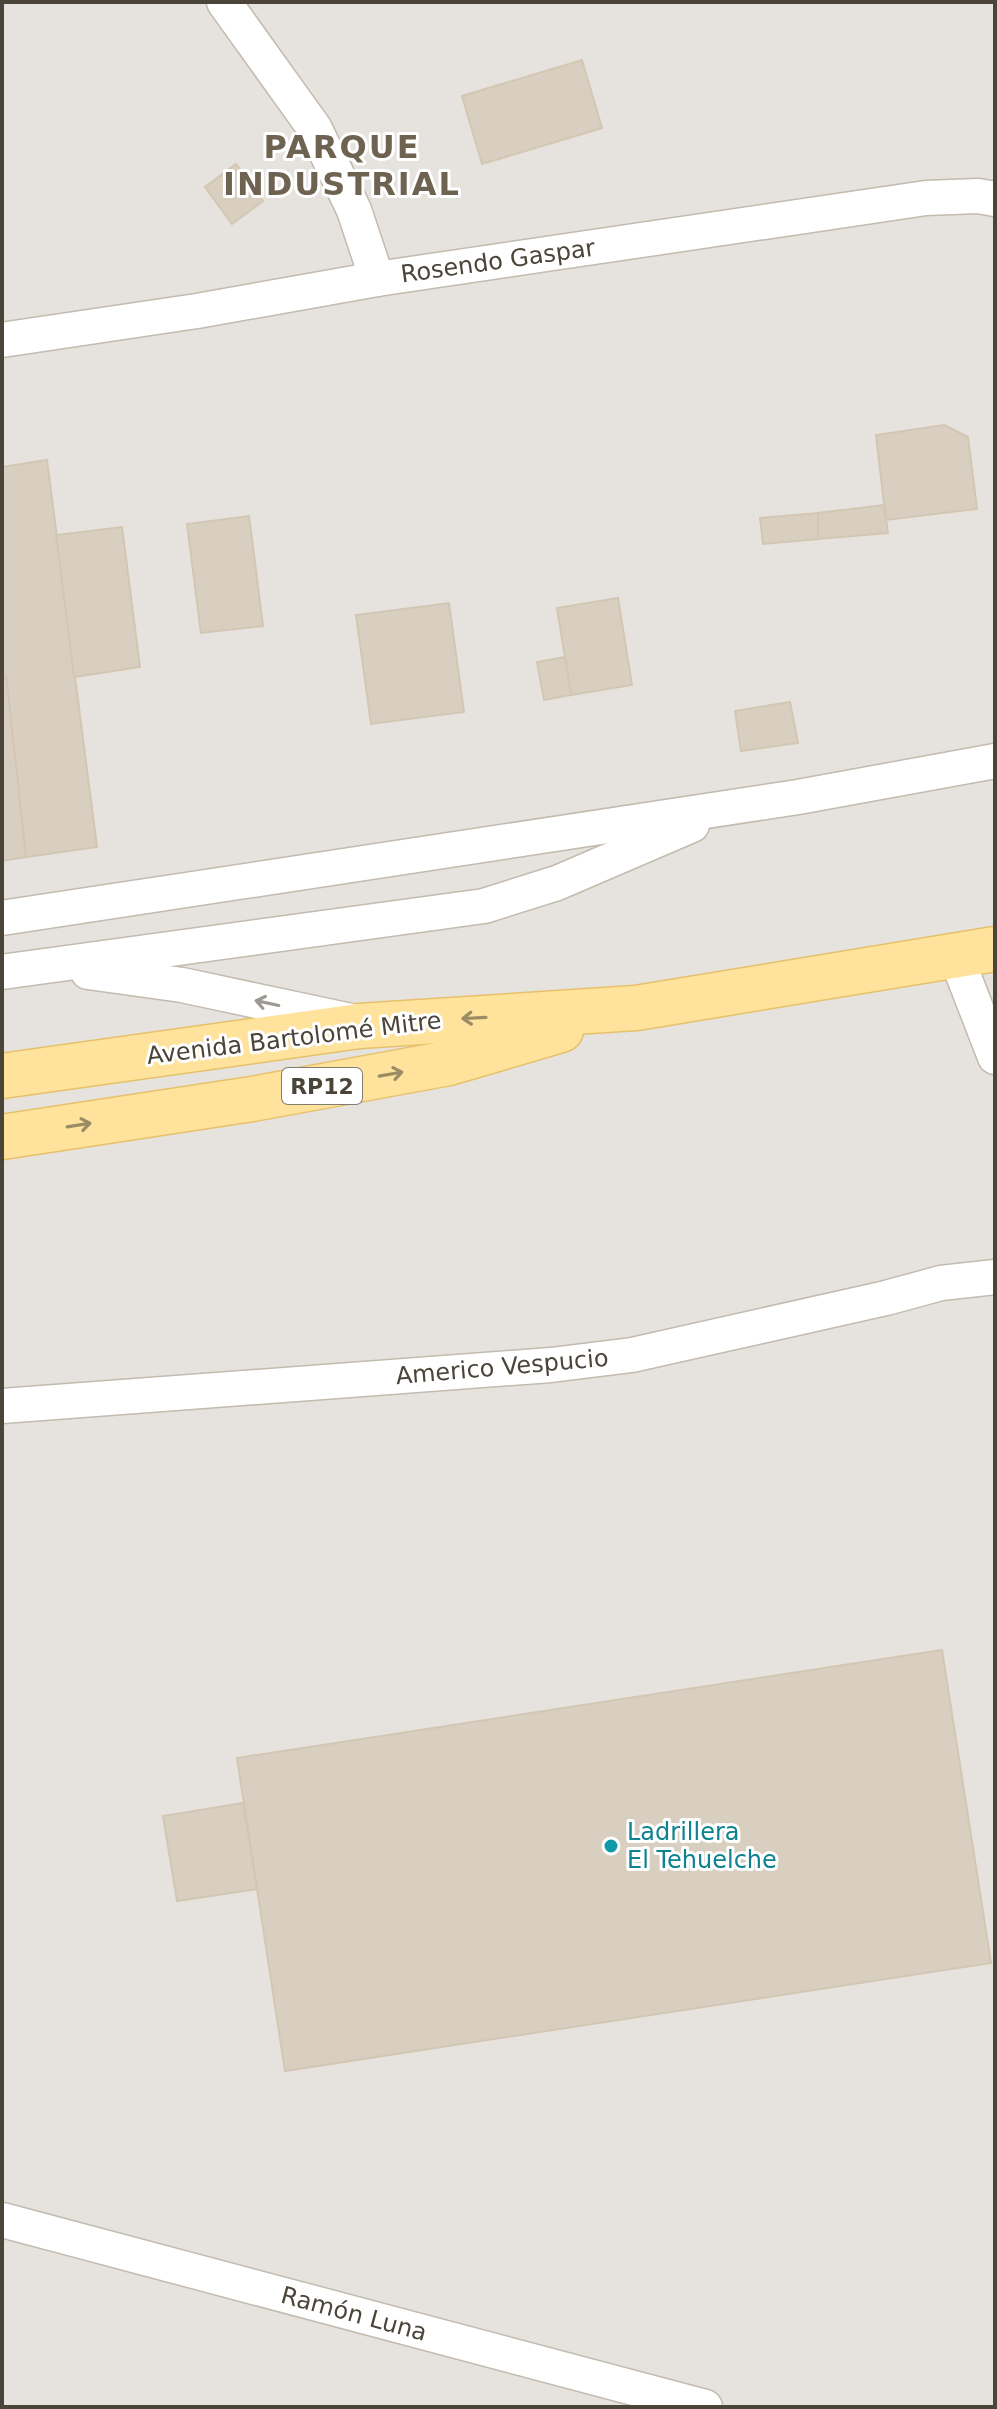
<svg xmlns="http://www.w3.org/2000/svg" width="997" height="2409" font-family="'DejaVu Sans',sans-serif">
  <style>
    .industrial { fill: #e6e2dd }
    .building { fill: #d8cfc1; stroke: #d3c7b4; stroke-width: 2 }
    .lines { fill: none; stroke-linecap: round; stroke-linejoin: round }
    .street-casing { stroke: #c2bbae; stroke-width: 37 }
    .primary-casing { stroke: #e6c16a; stroke-width: 47 }
    .street { stroke: #fff; stroke-width: 34 }
    .primary { stroke: #ffe39c; stroke-width: 44 }
    .oneway { stroke: #9c9892 }
    .oneway2 { stroke: #9c8c66 }
    .culture-dot { fill: #0f9aa8; stroke: #fff; stroke-width: 3 }
    .labels { text-anchor: middle; dominant-baseline: central; stroke-width: 6; stroke-linejoin: round; paint-order: stroke }
    .shield { fill: #fff; stroke: #817c74; stroke-width: 2 }
    .shield-label { font-size: 22px; font-weight: bold; fill: #4b4439 }
    .street-label { font-size: 24px; fill: #4b4439; stroke: #fff }
    .culture-label { font-size: 24px; fill: #0d838f; stroke: #fff; text-anchor: start }
    .district-label { font-size: 32px; font-weight: bold; letter-spacing: 2px; fill: #6e6250; stroke: #fff }
  </style>
  <rect width="100%" height="100%" fill="#f6f3ec"/>
  <rect class="industrial" x="2" y="2" width="993" height="2405"/>
  <g class="building">
    <path d="M582,60l20,68 -120,36 -20,-68z"/>
    <path d="M236,164l27,37 -31,23 -27,-37z"/>
    <path d="M944,425l24,12 9,72 -91,11 -10,-85z"/>
    <path d="M47,460l50,387 -71,10 -20,-182h-4v-208z"/>
    <path d="M884,505l4,28 -70,6v-26z"/>
    <path d="M818,513v26l-55,5 -3,-26z"/>
    <path d="M249,516l14,110 -62,7 -14,-109z"/>
    <path d="M122,527l18,140 -66,10 -18,-142z"/>
    <path d="M618,598l14,87 -61,10 -14,-87z"/>
    <path d="M449,603l15,109 -93,12 -15,-109z"/>
    <path d="M565,657l6,38 -27,5 -7,-38z"/>
    <path d="M2,675h4l20,182 -24,4z"/>
    <path d="M790,702l8,41 -57,8 -6,-40z"/>
    <path d="M942,1650l49,313 -706,108 -48,-313z"/>
    <path d="M243,1803l14,86 -80,12 -14,-85z"/>
  </g>
  <g class="lines">
    <defs>
      <g id="street">
        <path d="M224,2l91,127 39,81 23,69"/>
        <path d="M2,340l195,-29 180,-32 549,-81 52,-2 17,3"/>
        <path d="M2,918l796,-121 197,-36"/>
        <path d="M955,954l40,103"/>
        <path d="M2,972l482,-66 73,-23 135,-58"/>
        <path d="M88,972l94,13 169,36"/>
        <path d="M2,1406l549,-41 81,-10 254,-57 55,-15 54,-6"/>
        <path d="M2,2220l703,187"/>
      </g>
      <g id="primary">
        <path d="M2,1076l357,-50 277,-18 359,-59"/>
        <path d="M2,1137l250,-38 197,-36 112,-33"/>
      </g>
    </defs>
    <use href="#street" class="street-casing"/>
    <use href="#primary" class="primary-casing"/>
    <use href="#street" class="street"/>
    <use href="#primary" class="primary"/>
  </g>
  <defs><path id="oneway-shaft" d="M-6 0H5M1.5-3L5.5 0L1.5 3" fill="none" stroke-width="1.6" stroke-linecap="round" stroke-linejoin="round" transform="scale(2)"/></defs>
  <use class="oneway" href="#oneway-shaft" transform="translate(267 1003) rotate(-168)"/>
  <g class="oneway2">
    <use href="#oneway-shaft" transform="translate(474 1018) rotate(177)"/>
    <use href="#oneway-shaft" transform="translate(391 1074) rotate(-10)"/>
    <use href="#oneway-shaft" transform="translate(79 1125) rotate(-9)"/>
  </g>
  <circle class="culture-dot" cx="611" cy="1846" r="8"/>
  <g class="labels">
    <rect class="shield" x="282" y="1068" width="80" height="36" rx="6"/>
    <g class="shield-label">
      <text x="322" y="1086">RP12</text>
    </g>
    <g class="street-label">
      <text transform="translate(498 261) rotate(-8)">Rosendo Gaspar</text>
      <text transform="translate(294 1038) rotate(-7)">Avenida Bartolomé Mitre</text>
      <text transform="translate(502 1367) rotate(-5)">Americo Vespucio</text>
      <text transform="translate(354 2314) rotate(15)">Ramón Luna</text>
    </g>
    <g class="culture-label">
      <text x="627" y="1832">Ladrillera<tspan x="627" dy="28">El Tehuelche</tspan></text>
    </g>
    <g class="district-label">
      <text x="342" y="147">PARQUE<tspan x="342" dy="37">INDUSTRIAL</tspan></text>
    </g>
  </g>
  <rect width="997" height="2409" fill="none" stroke="#4b4439" stroke-width="8"/>
</svg>
